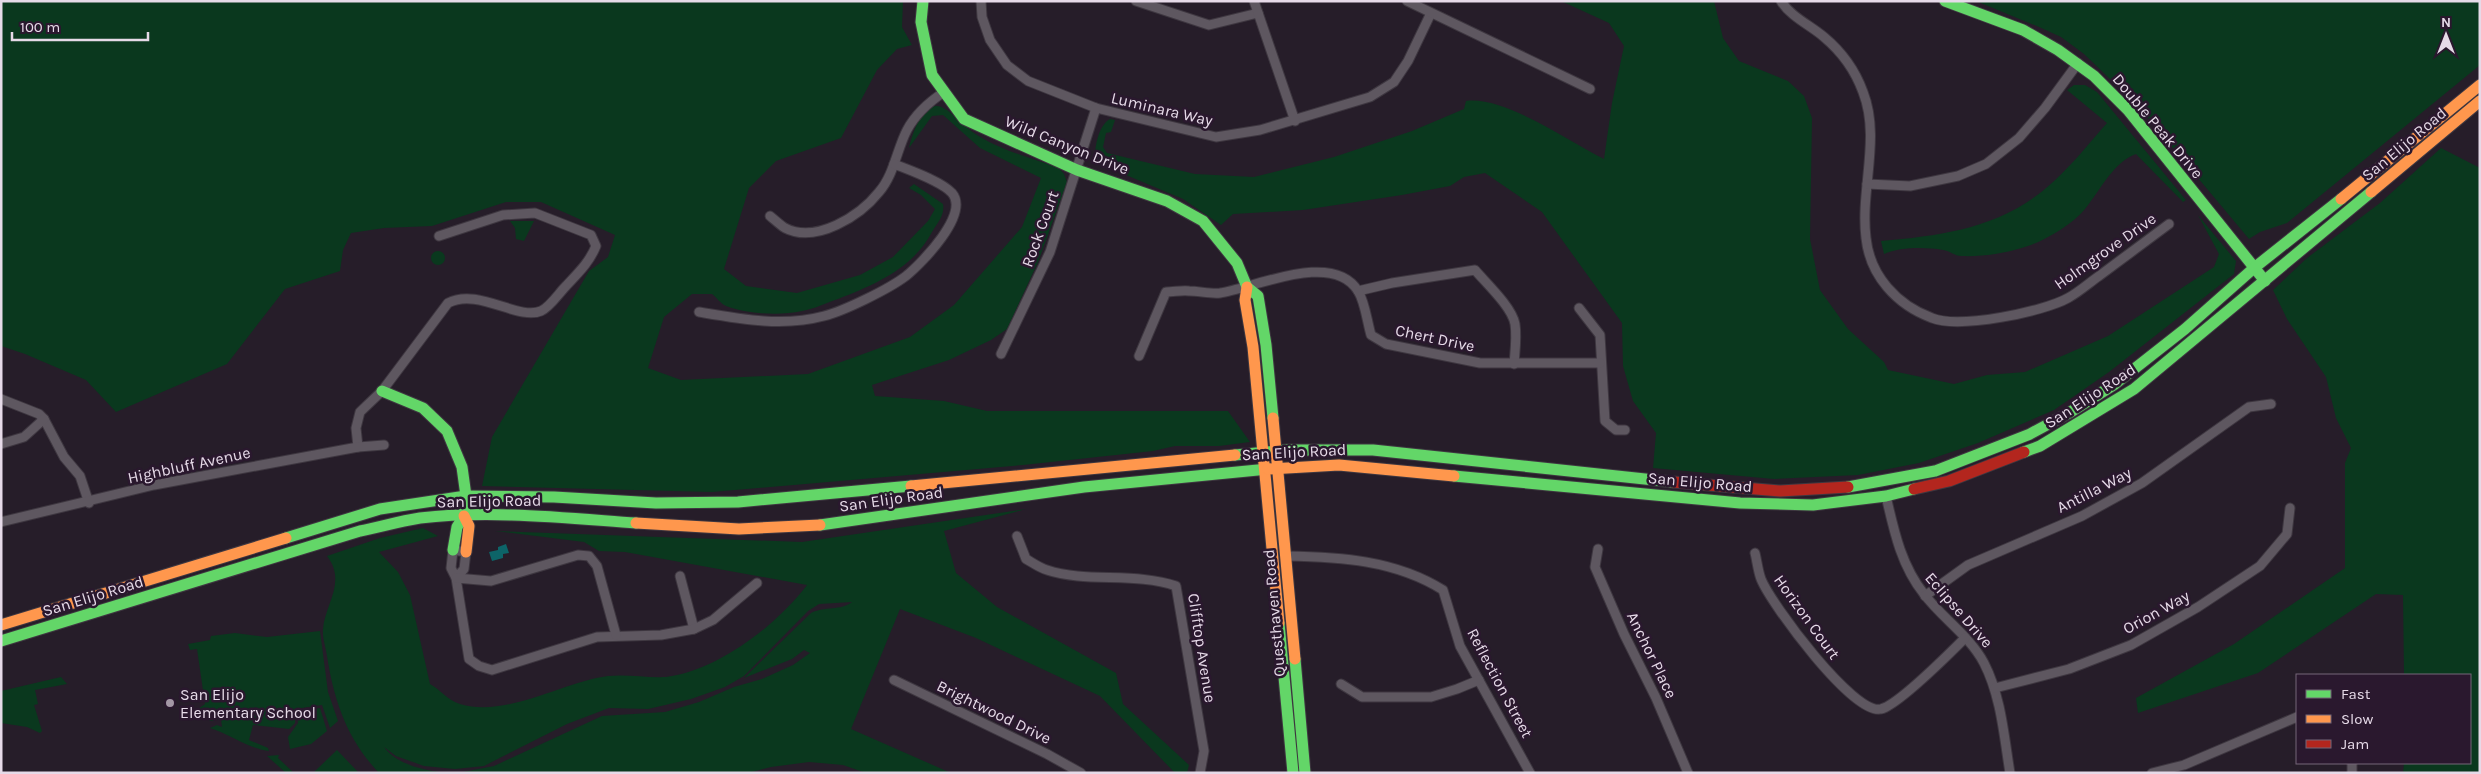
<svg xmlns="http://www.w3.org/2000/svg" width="2481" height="774" font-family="Karla,sans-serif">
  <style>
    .green { fill: #0a381e }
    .water { fill: #0d6468 }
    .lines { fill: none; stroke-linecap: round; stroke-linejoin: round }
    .street-casing { stroke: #3e3740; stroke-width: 11 }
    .fast-casing { stroke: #3e3740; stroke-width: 13 }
    .slow-casing { stroke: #3e3740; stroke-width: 13 }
    .jam-casing { stroke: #3e3740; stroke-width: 13 }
    .street { stroke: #5e5760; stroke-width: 9 }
    .fast { stroke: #63d668; stroke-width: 11 }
    .slow { stroke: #ff974d; stroke-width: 11 }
    .jam { stroke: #b3261e; stroke-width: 11 }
    .poi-dot { fill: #a398a5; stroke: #2a182e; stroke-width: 2 }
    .labels { text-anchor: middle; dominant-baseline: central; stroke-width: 5; stroke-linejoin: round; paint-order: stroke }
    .street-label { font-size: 16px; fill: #e6dae8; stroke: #2a182e }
    .poi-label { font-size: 16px; fill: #e6dae8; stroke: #2a182e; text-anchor: start }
  </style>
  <rect width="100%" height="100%" fill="#261d29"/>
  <g class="green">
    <path d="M1,1h902l-1,26 10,18 -15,4 -20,21 -36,68 -65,23 -27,27 -25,81 22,17 51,7 63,-18 33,-18 35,-36 7,-12 -14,-14 -12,-7 5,-4 29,20c2,11 -5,18 -11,28 -20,37 -56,52 -94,67 -12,4 -24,10 -36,12 -23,5 -54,3 -76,-5 -5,-2 -10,-9 -14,-12h-20l-28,23 -16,51 33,12 127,-6 102,-37 44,-32 68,-78 19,-49 -61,-30 -37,-33 -11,1 -23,32c3,-13 12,-42 28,-42 10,0 27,20 37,27 25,17 57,25 85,35l5,6 3,8 -29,80 -31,67 -16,11 -42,20 -77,25 3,11 69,5 43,10h241l22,31 -31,4h-44l-22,5 -130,14 -311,27 -230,-6 10,-49 97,-166 19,-14 7,-22 -74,-33h-35l-74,24 -48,2 -33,5 -8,17 -3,21 -55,18 -58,75 -111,48 -30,-32 -61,-26 -24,-8z"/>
    <path d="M1561,1h153l9,37 16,23 49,20 16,15 8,22 -2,121 10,51 28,39 36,33 4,8 66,14 33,-9 38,-3 83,-36 106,-69 5,-13 -21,-39 38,46 -2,13 -125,98 -55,38 -76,33 -59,20 -61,12 -84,4 -121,-11 3,-35 -23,-32 -10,-35 -1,-43 -80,-111 -57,-39 -21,4 -14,9 -48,9 -99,15 -70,4 -12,11 -38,-26 -76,-32 -12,-10c0,-12 4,-32 15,-38l5,1 -4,12 -5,1 -3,14 4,6 88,21 59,3 80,-20 78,-26 52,-22 2,-8c39,-5 102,40 138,58l8,-56 12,-57 -15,-23z"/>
    <path d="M1976,1h504v64l-193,158 -27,9 -11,7 -113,-135 -52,-50 -23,-17 -22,-10z"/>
    <path d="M2074,85h11l12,7 89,108 -3,2 -47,-48c-23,8 -36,37 -51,55 -12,15 -39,31 -57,37 -21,7 -45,11 -67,10 -6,0 -11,-5 -18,-6 -18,-3 -43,-3 -59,4l-3,-13c64,-6 122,-13 172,-59 20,-18 37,-40 54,-59l-40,-33z"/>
    <path d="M2441,148l39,20v605h-77l1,-10h66v-88h-66l-1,-80 -27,-1 -118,79 -120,40 -2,-15 98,-54 111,-76v-105l6,-15 -15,-30 -10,-41 -39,-58 -14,-29 34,-32 73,-55z"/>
    <path d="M510,221h24l-10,20 -8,-2 -1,-11z"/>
    <circle cx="438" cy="258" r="7"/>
    <path d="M1026,509l-82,22 12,42 41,34 119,66 7,31 66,61 -2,8h-12l-75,-77 -124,-58 -76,-29 -49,120 100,44h-85l-23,-8 -34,-3 -38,5 -23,6h-290l36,-7 108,-50 63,-4 34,-10 35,-15 28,-8 31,-14 17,-12 -6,-3 -12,9 -48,19 67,-65c13,-7 30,-2 41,-11l-33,2 -11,7 -64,65 -19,11 -34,12 -43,10 -39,-1 -42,16 -83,42 -29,3 -31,-3 -28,-10 -12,-9c13,18 42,24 64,26h-69c-32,-34 -45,-72 -52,-117 -1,-8 -5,-19 -4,-27 2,-25 24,-47 4,-73l53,-18 43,-10 15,8 -59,16 19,20 12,23 20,89c11,6 17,16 30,20 47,14 102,-22 148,-28 19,-2 39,2 58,1 51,-6 111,-52 141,-92l-182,-33 -26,-1 -15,-9 -89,-11 307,11z"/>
    <path d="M320,631l8,61 10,29 -8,7 -8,-23 -27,4v14l-6,6 -36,-4 -4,15 19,8 1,3c-17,-1 -40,-17 -59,-23l7,-3 5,2 -1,-8 -11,2 -12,-12 7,-5 -8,-55 -7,1 -2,-6 22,-4 1,-4 24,-3 32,4z"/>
    <path d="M61,677l6,7 -32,6 3,14 -4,1 8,26 -2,2 -13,-6 -26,-4v-32z"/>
    <path d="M320,708l7,23 -16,13 -21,5 -2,-12 10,-14 -1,-12z"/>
    <path d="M337,750l21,22 -45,1z"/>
    <path d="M279,755l-1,3 16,15h-8l-19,-17z"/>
  </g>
  <path class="water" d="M506,544l3,9 -6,1v4l-11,3 -3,-9 9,-2v-3z"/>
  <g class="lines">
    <defs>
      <g id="street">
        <path d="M981,1l1,16 8,23 17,25 21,16 68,27 120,29 44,-7 110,-33 24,-15 14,-21 23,-48"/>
        <path d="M1136,1l73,24 49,-12"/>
        <path d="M1254,1l41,120"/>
        <path d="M1407,1l183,88"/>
        <path d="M1781,1c10,16 29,24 43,36 18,15 31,33 39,55 18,46 -3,98 3,146 4,38 31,67 66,80 27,11 111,-6 136,-20 11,-6 21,-15 31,-22 23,-17 47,-35 70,-52"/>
        <path d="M1867,184l43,2 48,-10 28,-12 33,-26 26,-30 33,-45"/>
        <path d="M770,216c5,4 10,9 15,12 31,16 75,-12 94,-36 15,-17 18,-43 28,-62 9,-17 22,-28 37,-38"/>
        <path d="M1358,291l34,-8 83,-13c11,13 37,37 40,54 2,13 0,27 -1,40"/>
        <path d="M1579,308l21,27 5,86 11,9h9"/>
        <path d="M699,312c41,7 84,15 125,4 20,-5 65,-27 82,-40 16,-13 64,-62 46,-83 -11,-12 -43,-23 -58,-29"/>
        <path d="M1001,354l49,-102 46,-144"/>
        <path d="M1139,356l27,-64c8,0 16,-2 23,-1 10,0 21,3 31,2 34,-5 113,-43 138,-2 7,11 9,30 13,44l15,9 94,19h120"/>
        <path d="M1,399l38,15 5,5 20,38 16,19 9,27"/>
        <path d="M1,444l23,-7 20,-18"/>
        <path d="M358,447l-2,-19 4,-16 22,-21 66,-88c30,-16 70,18 93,8 9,-4 18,-18 25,-25 12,-13 23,-23 30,-40l-5,-11 -56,-22 -32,2 -64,21"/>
        <path d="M1886,496c8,35 15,69 38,98 18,24 45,41 60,69 17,33 20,73 26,110"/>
        <path d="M1,522l153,-37 204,-38 26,-2"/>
        <path d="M1017,536l9,23c7,4 14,9 21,11 39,13 89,2 129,16l28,165 -4,22"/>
        <path d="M1598,549l-3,18 29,67 32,64 32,75"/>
        <path d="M1755,553c2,8 3,18 6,26 10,25 93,137 120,130 17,-4 69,-56 84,-71"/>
        <path d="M1286,556c54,1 109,4 157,34l17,56 70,127"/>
        <path d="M680,576l14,53"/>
        <path d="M456,578l8,-9 2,-17 -13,-2 -2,18 5,10 13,81 10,7 13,4 105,-33 64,-2 33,-6 19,-9 44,-37"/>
        <path d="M456,578l35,3 87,-26 11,1 8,10 19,69"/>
        <path d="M1925,596l43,-31 114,-49 60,-33 107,-76 22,-3"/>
        <path d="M894,680l153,74 34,19"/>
        <path d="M1341,684l21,13h69l26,-8 22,-9"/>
        <path d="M1995,688l74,-19 62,-24 67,-38 62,-41 27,-32 3,-26"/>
        <path d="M2352,763v10"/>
        <path d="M2152,773l32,-8 113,-48"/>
      </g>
      <g id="fast">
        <path d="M923,1l-2,21 11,53 32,44 113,51 90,31 36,20 34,42 10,24 11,9 8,49 7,73"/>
        <path d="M1945,1l78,29 35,20 36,26 34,34 137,171"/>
        <path d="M382,391l41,17 24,23 15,36 4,29 -2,20 -7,11 -4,23"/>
        <path d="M2024,452l16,-6 94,-57 237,-197"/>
        <path d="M1235,455l52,-5h86l300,32"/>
        <path d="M1454,476l286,27 73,2 73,-9 28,-7"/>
        <path d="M1848,487l87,-16 95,-37 39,-21 46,-29 70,-55 69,-61 87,-69"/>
        <path d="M820,525l264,-38 184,-18"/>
        <path d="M286,538l94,-29 86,-13 88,1 102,6 82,-1 173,-16"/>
        <path d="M1279,623l14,150"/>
        <path d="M1,641l359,-110c20,-4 40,-10 60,-13 71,-8 145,0 216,5"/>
        <path d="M1295,659l10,114"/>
      </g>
      <g id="slow">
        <path d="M2371,192l109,-91"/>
        <path d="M2341,199l139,-114"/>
        <path d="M1247,287l-2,13 8,47 26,276"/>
        <path d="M1273,418l22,241"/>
        <path d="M1268,469l71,-4 115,11"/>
        <path d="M911,486l324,-31"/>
        <path d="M464,516l5,10 -3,26"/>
        <path d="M636,523l103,6 81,-4"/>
        <path d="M1,625l285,-87"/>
      </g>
      <g id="jam">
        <path d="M1673,482l107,9 68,-4"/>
        <path d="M1914,489l35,-8 75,-29"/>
      </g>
    </defs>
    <use href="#street" class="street-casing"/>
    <use href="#fast" class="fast-casing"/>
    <use href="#slow" class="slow-casing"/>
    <use href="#jam" class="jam-casing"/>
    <use href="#street" class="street"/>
    <use href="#fast" class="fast"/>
    <use href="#slow" class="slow"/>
    <use href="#jam" class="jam"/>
  </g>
  <circle class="poi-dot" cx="170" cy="703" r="5"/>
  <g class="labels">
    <g class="street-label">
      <text transform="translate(1162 109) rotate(13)">Luminara Way</text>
      <text transform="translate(2158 126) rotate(50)">Double Peak Drive</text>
      <text transform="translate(2404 144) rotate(-40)">San Elijo Road</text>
      <text transform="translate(1067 145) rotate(22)">Wild Canyon Drive</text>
      <text transform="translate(1040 229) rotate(-70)">Rock Court</text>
      <text transform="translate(2105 251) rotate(-35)">Holmgrove Drive</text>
      <text transform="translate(1435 338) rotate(12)">Chert Drive</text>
      <text transform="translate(2090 396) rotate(-33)">San Elijo Road</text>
      <text transform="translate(1294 452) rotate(-3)">San Elijo Road</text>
      <text transform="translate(189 465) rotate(-12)">Highbluff Avenue</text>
      <text transform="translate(1700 482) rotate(5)">San Elijo Road</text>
      <text transform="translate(2094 490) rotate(-27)">Antilla Way</text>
      <text transform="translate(891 499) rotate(-8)">San Elijo Road</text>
      <text transform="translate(489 501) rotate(-1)">San Elijo Road</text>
      <text transform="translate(93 596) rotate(-17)">San Elijo Road</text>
      <text transform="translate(1959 610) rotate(49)">Eclipse Drive</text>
      <text transform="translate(2156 612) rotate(-29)">Orion Way</text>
      <text transform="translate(1274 613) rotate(-95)">Questhaven Road</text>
      <text transform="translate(1807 617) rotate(54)">Horizon Court</text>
      <text transform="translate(1202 648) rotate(81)">Clifftop Avenue</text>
      <text transform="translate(1652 655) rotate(64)">Anchor Place</text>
      <text transform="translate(1500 683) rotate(62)">Reflection Street</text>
      <text transform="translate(994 712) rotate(26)">Brightwood Drive</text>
    </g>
    <g class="poi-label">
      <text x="180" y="694">San Elijo<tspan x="180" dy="18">Elementary School</tspan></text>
    </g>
  </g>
  <rect width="2481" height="774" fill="none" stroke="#e6dae8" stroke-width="5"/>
  <rect x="2296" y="674" width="175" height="90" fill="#2a182e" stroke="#756678"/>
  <rect x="2306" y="690" width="25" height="8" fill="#63d668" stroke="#756678"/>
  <text x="2341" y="699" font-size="15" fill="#e6dae8">Fast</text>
  <rect x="2306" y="715" width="25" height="8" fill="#ff974d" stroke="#756678"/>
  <text x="2341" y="724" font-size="15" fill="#e6dae8">Slow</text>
  <rect x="2306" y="740" width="25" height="8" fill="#b3261e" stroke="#756678"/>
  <text x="2341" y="749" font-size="15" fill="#e6dae8">Jam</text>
  <g transform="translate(2446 35)" stroke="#2a182e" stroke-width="4" paint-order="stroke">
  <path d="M0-4L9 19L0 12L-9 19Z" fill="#e6dae8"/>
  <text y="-8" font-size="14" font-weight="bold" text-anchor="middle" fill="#e6dae8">N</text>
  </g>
  <path d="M12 32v8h136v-8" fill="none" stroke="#e6dae8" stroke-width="2.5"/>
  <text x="20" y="32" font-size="15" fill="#e6dae8" stroke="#2a182e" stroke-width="4" paint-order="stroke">100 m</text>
</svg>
